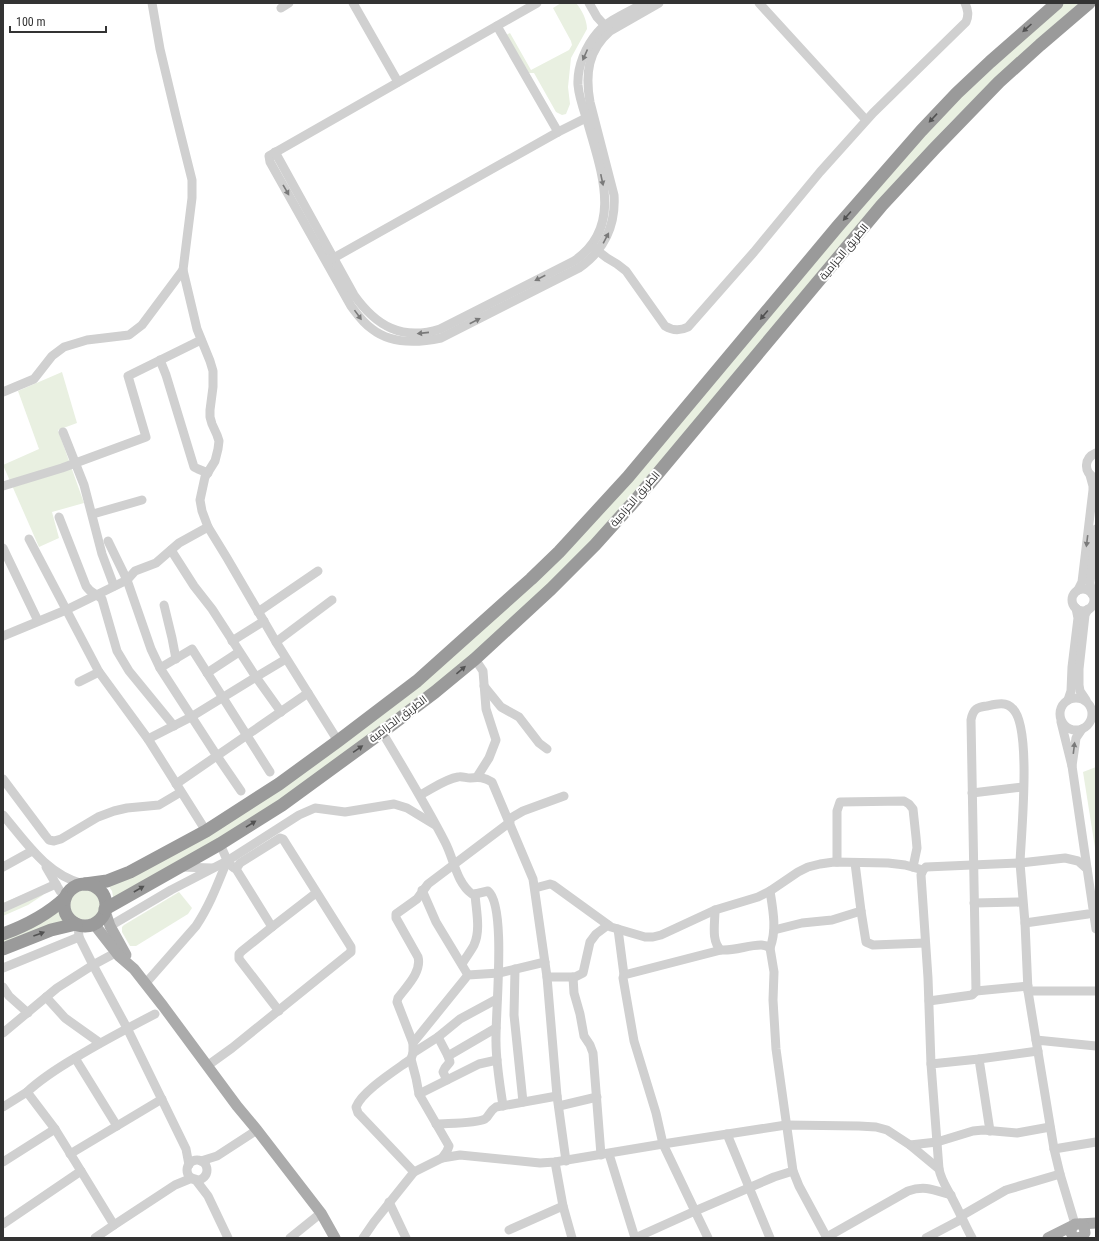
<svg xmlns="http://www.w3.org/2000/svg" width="1099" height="1241" font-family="'Roboto Condensed',Cairo,sans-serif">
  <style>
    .green { fill: #e9f0e1 }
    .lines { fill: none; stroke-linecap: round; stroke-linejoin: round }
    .minor { stroke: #d0d0d0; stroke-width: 9 }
    .major { stroke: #ababab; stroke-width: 11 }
    .highway { stroke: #9a9a9a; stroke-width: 13 }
    .oneway { fill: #525252 }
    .oneway2 { fill: #7a7a7a }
    .labels { text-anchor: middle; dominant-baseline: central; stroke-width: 4; stroke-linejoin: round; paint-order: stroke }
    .street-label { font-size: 11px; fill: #333; stroke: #fff }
  </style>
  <rect width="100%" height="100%" fill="#fff"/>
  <g class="green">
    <path d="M561,3h15c6,7 11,17 11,26l-16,29 -3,29 2,17 -4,10 -4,1 -6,-3 -22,-39h-5l-23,-38 4,-2 21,37 38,-20 3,-5 -1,-4 -18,-33z"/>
    <path d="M1062,3h17c-52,45 -102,91 -149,141l-273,324 -92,101 -129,118 -174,125 -148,90 -2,-11 -5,-7 176,-100 266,-218 407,-466z"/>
    <path d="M62,372l15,51 -19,7 26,73 -32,9 7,26 -20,9 -36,-82 36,-16 -21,-58z"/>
    <path d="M1096,767v87l-13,-82z"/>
    <path d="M48,884l-5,11 -15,10 -25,11v-13z"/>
    <circle cx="85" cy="905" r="15"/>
    <path d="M179,892l13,16 -4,6 -52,32h-6l-8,-14v-5l2,-2z"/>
    <path d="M58,909l8,13 -63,22v-6z"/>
  </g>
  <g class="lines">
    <g class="minor">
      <path d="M353,3l45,79"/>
      <path d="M537,3l-268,153 1,6 81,144c6,8 12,17 21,23 19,15 46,14 69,9l138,-70c25,-17 37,-43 35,-73l-24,-93c-5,-28 -2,-52 20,-71l49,-28"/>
      <path d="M589,3l8,14 11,12"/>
      <path d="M759,3l107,117"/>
      <path d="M281,8l8,-5"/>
      <path d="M497,26l61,106"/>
      <path d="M275,152l79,143c22,31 48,46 86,34l134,-68c51,-34 26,-93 13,-141 -4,-12 -8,-23 -9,-35 -1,-19 8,-39 20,-53 12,-13 31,-20 46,-29"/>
      <path d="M594,248l13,10 10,6 9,7 39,55c8,5 15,5 23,1l66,-75 66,-80 53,-59 93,-91c3,-7 2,-12 -1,-19"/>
      <path d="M330,260l228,-128 32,-16"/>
      <path d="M160,360l6,15 28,92 4,2 10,4"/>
      <path d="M3,392l31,-13 18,-23 12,-9 23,-7 42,-5 13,-10 41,-55"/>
      <path d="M63,432l21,53 18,69 12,32"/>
      <path d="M1095,478c-12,-6 -11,-20 1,-25"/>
      <path d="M3,486l59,-18 84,-31 -18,-61 73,-36"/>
      <path d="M93,514l49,-14"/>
      <path d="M59,517l27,69c5,8 10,7 16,13l15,52 12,20 45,55"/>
      <path d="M208,527l19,31 49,84 62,99"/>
      <path d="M29,539l70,133 49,67"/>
      <path d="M108,541l19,39 24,69 9,19 57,88 24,35"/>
      <path d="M3,548l35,73"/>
      <path d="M171,550l23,36 18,23 44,68 30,-18"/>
      <circle cx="1083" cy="600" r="11"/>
      <path d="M1078,590l4,-8 11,-92v-4l-3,-11"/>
      <path d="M1092,594l-2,-11 6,-54"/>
      <path d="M164,605l8,33 4,21"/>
      <path d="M258,612l60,-41"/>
      <path d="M3,636l63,-26 61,-30 8,-9 21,-8 23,-20 29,-16 -6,-16 -2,-11 5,-23 10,-16 3,-12 1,-8 -2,-6 -5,-11 -2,-7v-7l3,-23v-16l-3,-10 -13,-32 -14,-59 9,-72v-18l-16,-64 -16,-67 -8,-46"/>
      <path d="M232,641l32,-20"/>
      <path d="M276,642l56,-42"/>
      <path d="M475,659l8,12 3,38 10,31 -7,18 -12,19"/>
      <path d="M160,668l32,-19 78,123"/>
      <path d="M207,673l32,-21"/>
      <path d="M79,682l20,-10"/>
      <path d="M484,686l17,21 18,10 20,26 8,6"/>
      <circle cx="1076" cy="714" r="16"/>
      <path d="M1068,700l3,-9 1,-24 6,-49 -2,-10"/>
      <path d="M1086,700l-6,-9 -1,-6v-16l6,-54 3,-6"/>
      <path d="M1061,722l11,44 4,-28 6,-9"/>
      <path d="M382,732c22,37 44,73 63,110 9,17 11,40 27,52h3l13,-3c19,15 7,123 8,151 0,21 4,43 7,64"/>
      <path d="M1072,766l24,163"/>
      <path d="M3,779l42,56 4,5 5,1 7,-2 37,-22 16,-6 13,-3 32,-3 22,-13"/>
      <path d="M176,784l132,-91"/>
      <path d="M972,793l51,-6"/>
      <path d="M420,795c12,-6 25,-16 38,-18 4,-1 8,1 12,1 9,-1 14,-1 22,4l41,97 14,98 10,119 -61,11c-8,5 -6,9 -11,12 -10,5 -38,4 -49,5"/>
      <path d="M3,815c23,27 43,59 80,69"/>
      <path d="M509,819l14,-8 41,-15"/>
      <path d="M206,831l-58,-92 43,-22 65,-40 25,35"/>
      <path d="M220,844c4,8 7,21 16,25l36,58 44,-34"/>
      <path d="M837,862v-51l3,-9 64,-1 5,3 4,5 3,28 1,11 -4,19"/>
      <path d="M855,863l6,48 5,31 7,3 52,-2"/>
      <path d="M3,867l29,-16"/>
      <path d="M46,867l14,24 6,5"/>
      <path d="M180,867l32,1"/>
      <path d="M535,888l15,-4 3,1 58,42 34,10h8l8,-2 54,-25 43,-13 12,-6 28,-19 10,-5 12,-3 14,-2 54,1 17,2 18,5"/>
      <path d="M422,890l14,32 32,53"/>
      <path d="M974,903l48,-1"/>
      <path d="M3,908l53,-24"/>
      <path d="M715,910c0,13 -4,32 6,40 14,1 27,-5 40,-5 3,0 6,1 9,3l4,24 -1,28 3,49 17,122 6,15 28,52"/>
      <path d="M1025,923l63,-9"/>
      <path d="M78,924l1,13 14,28 34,63 59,121 3,16"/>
      <path d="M110,926l61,-36 56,-29 72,-46 16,-7 30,4 49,-8 13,4 28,17"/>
      <path d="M272,927l-30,24 -3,3v5l40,52"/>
      <path d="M618,929l6,46"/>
      <path d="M774,930l28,-7 30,-3 29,-9"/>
      <path d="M770,948c7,-18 3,-38 0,-57"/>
      <path d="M721,950l-97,25 -1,3 11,63 22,72 7,31 32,67 79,-34 19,-6"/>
      <path d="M462,964c4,-7 9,-13 12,-19 7,-15 2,-35 1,-51"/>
      <path d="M3,968l76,-31"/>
      <path d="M515,969l-1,46 9,87"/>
      <path d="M547,977h28l8,-4 7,-31 6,-8 12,-9"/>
      <path d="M573,977l1,16 6,21 4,22 6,9 3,8 8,102"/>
      <path d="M145,984l51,-58c14,-21 22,-43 31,-65"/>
      <path d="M3,987l6,9 19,17"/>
      <path d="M976,991l52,-5"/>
      <path d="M1028,991h68"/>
      <path d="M46,997l19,21 35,25"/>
      <path d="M929,1001l43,-6 4,-4 -5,-271c2,-11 6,-13 16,-14 9,-2 19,-5 26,3 19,19 8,125 7,154l45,-5 13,3 9,8"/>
      <path d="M3,1033l54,-45 36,-23 24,-13"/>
      <path d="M438,1037l10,19 48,-28"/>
      <path d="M413,1043l55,-68 31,-2 46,-11"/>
      <path d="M413,1053l25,-16 22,-18 37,-20"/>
      <path d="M75,1058l42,68"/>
      <path d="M411,1059c-15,11 -49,32 -55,48l2,6 56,59"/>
      <path d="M979,1059l11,72"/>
      <path d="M931,1064l-3,-86 -7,-103 2,-5 3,-3 94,-4 5,60 3,68 8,49"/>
      <path d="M207,1066l25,-18 119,-96v-5l-68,-108 -3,-1 -40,25 -4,6"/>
      <path d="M447,1080l-4,-8 2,-4 5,-6 -2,-6"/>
      <path d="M27,1092c15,-14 31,-24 48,-34 26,-16 53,-30 80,-44"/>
      <path d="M419,1094l60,-30 18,-4"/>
      <path d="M557,1096l9,65"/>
      <path d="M559,1106l38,-9"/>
      <path d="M3,1107l24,-15 28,37"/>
      <path d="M727,1134l43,104"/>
      <path d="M910,1145l27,-3 36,-11 10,-1 34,3 33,-6"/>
      <path d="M1054,1149l42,-7"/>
      <path d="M70,1154l92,-55"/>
      <path d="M609,1154l26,84"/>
      <path d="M442,1158l18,-3 80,8 15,-1 108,-18 123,-19 73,1 17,1 11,3 23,15 29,24"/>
      <circle cx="197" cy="1170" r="10"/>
      <path d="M201,1161l16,-5 40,-26"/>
      <path d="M3,1162l52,-33 26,42"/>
      <path d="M555,1162l8,44 9,32"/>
      <path d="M195,1179l13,17 20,42"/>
      <path d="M389,1202l17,36"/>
      <path d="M961,1216l45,-26 54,-16"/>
      <path d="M3,1224l78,-53 33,54 -19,13"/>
      <path d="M1075,1224l-15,-50 -6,-25 -18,-109 60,6"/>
      <path d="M114,1225l61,-40 17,-7"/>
      <path d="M509,1230l54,-24"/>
      <path d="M827,1237l81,-46c17,-6 26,-1 43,4"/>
      <path d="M290,1238l31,-25"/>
      <path d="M363,1238l11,-16 40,-50 28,-14 5,-7 2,-5 -30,-52 -3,-16 -5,-19 2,-6v-10l-16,-41 1,-4c8,-11 24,-26 20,-41l-22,-39v-4l21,-15 11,-15 82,-62"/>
      <path d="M635,1238l60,-27 13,27"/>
      <path d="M926,1238l36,-19"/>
      <path d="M972,1238c-7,-13 -13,-27 -20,-40 -5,-10 -11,-18 -13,-29l-8,-105 48,-5 59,-8"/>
    </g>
    <g class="major">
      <path d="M105,911l5,15 16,29"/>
      <path d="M94,924l25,32 15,13 29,37 74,100 20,24 64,83 14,25"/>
      <path d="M1080,1224l16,-1"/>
      <path d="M1074,1237l-3,-4v-4l4,-5h5l4,2 1,7 -3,4 -5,1"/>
      <path d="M1048,1238l24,-12"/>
    </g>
    <g class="highway">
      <path d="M85,884l22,-3 23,-9 76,-41 73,-47 59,-43 79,-60 114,-102 28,-27 69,-75 210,-251 83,-95 36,-38 33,-31 67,-59"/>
      <circle cx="85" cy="905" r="21"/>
      <path d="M105,909l115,-65 62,-39 100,-73 53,-40 40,-33 76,-70 44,-44 44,-49 243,-291 53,-57 64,-66 41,-37 49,-42"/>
      <path d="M3,934c22,-8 45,-20 62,-36"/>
      <path d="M3,949l48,-19 25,-6"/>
    </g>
  </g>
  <defs><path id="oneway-solid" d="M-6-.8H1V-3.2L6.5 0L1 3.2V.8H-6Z"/></defs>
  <g class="oneway">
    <use href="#oneway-solid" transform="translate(1027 28) rotate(138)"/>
    <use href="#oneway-solid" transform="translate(933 118) rotate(133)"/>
    <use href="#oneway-solid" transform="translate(847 216) rotate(131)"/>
    <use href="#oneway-solid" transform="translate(764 315) rotate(130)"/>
    <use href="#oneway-solid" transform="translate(461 670) rotate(-40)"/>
    <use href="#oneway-solid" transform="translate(358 749) rotate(-35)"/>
    <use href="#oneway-solid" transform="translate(251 824) rotate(-32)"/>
    <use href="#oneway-solid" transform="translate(139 889) rotate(-30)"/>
    <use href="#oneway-solid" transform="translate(39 934) rotate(-20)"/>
  </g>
  <g class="oneway2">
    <use href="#oneway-solid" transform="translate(585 55) rotate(114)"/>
    <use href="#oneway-solid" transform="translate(602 180) rotate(78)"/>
    <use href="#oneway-solid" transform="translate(286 190) rotate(60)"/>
    <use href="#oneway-solid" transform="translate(606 238) rotate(-62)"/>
    <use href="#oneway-solid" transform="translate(540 278) rotate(153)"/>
    <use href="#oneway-solid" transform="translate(358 315) rotate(54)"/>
    <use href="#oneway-solid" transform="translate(475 321) rotate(-27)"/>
    <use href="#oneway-solid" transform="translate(423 333) rotate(174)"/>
    <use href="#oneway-solid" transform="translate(1087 541) rotate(97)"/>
    <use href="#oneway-solid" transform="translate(1074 748) rotate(-83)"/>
  </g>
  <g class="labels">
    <g class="street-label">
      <text transform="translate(844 252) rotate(-50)">الطريق الحزامية</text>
      <text transform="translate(635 499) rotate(-49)">الطريق الحزامية</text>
      <text transform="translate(398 719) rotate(-37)">الطريق الحزامية</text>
    </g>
  </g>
  <rect width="1099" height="1241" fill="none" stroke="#333333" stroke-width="8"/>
  <path d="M10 26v6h96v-6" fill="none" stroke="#333333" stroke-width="2"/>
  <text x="16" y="26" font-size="12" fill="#333333" stroke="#ffffff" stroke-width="3" paint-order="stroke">100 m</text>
</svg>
